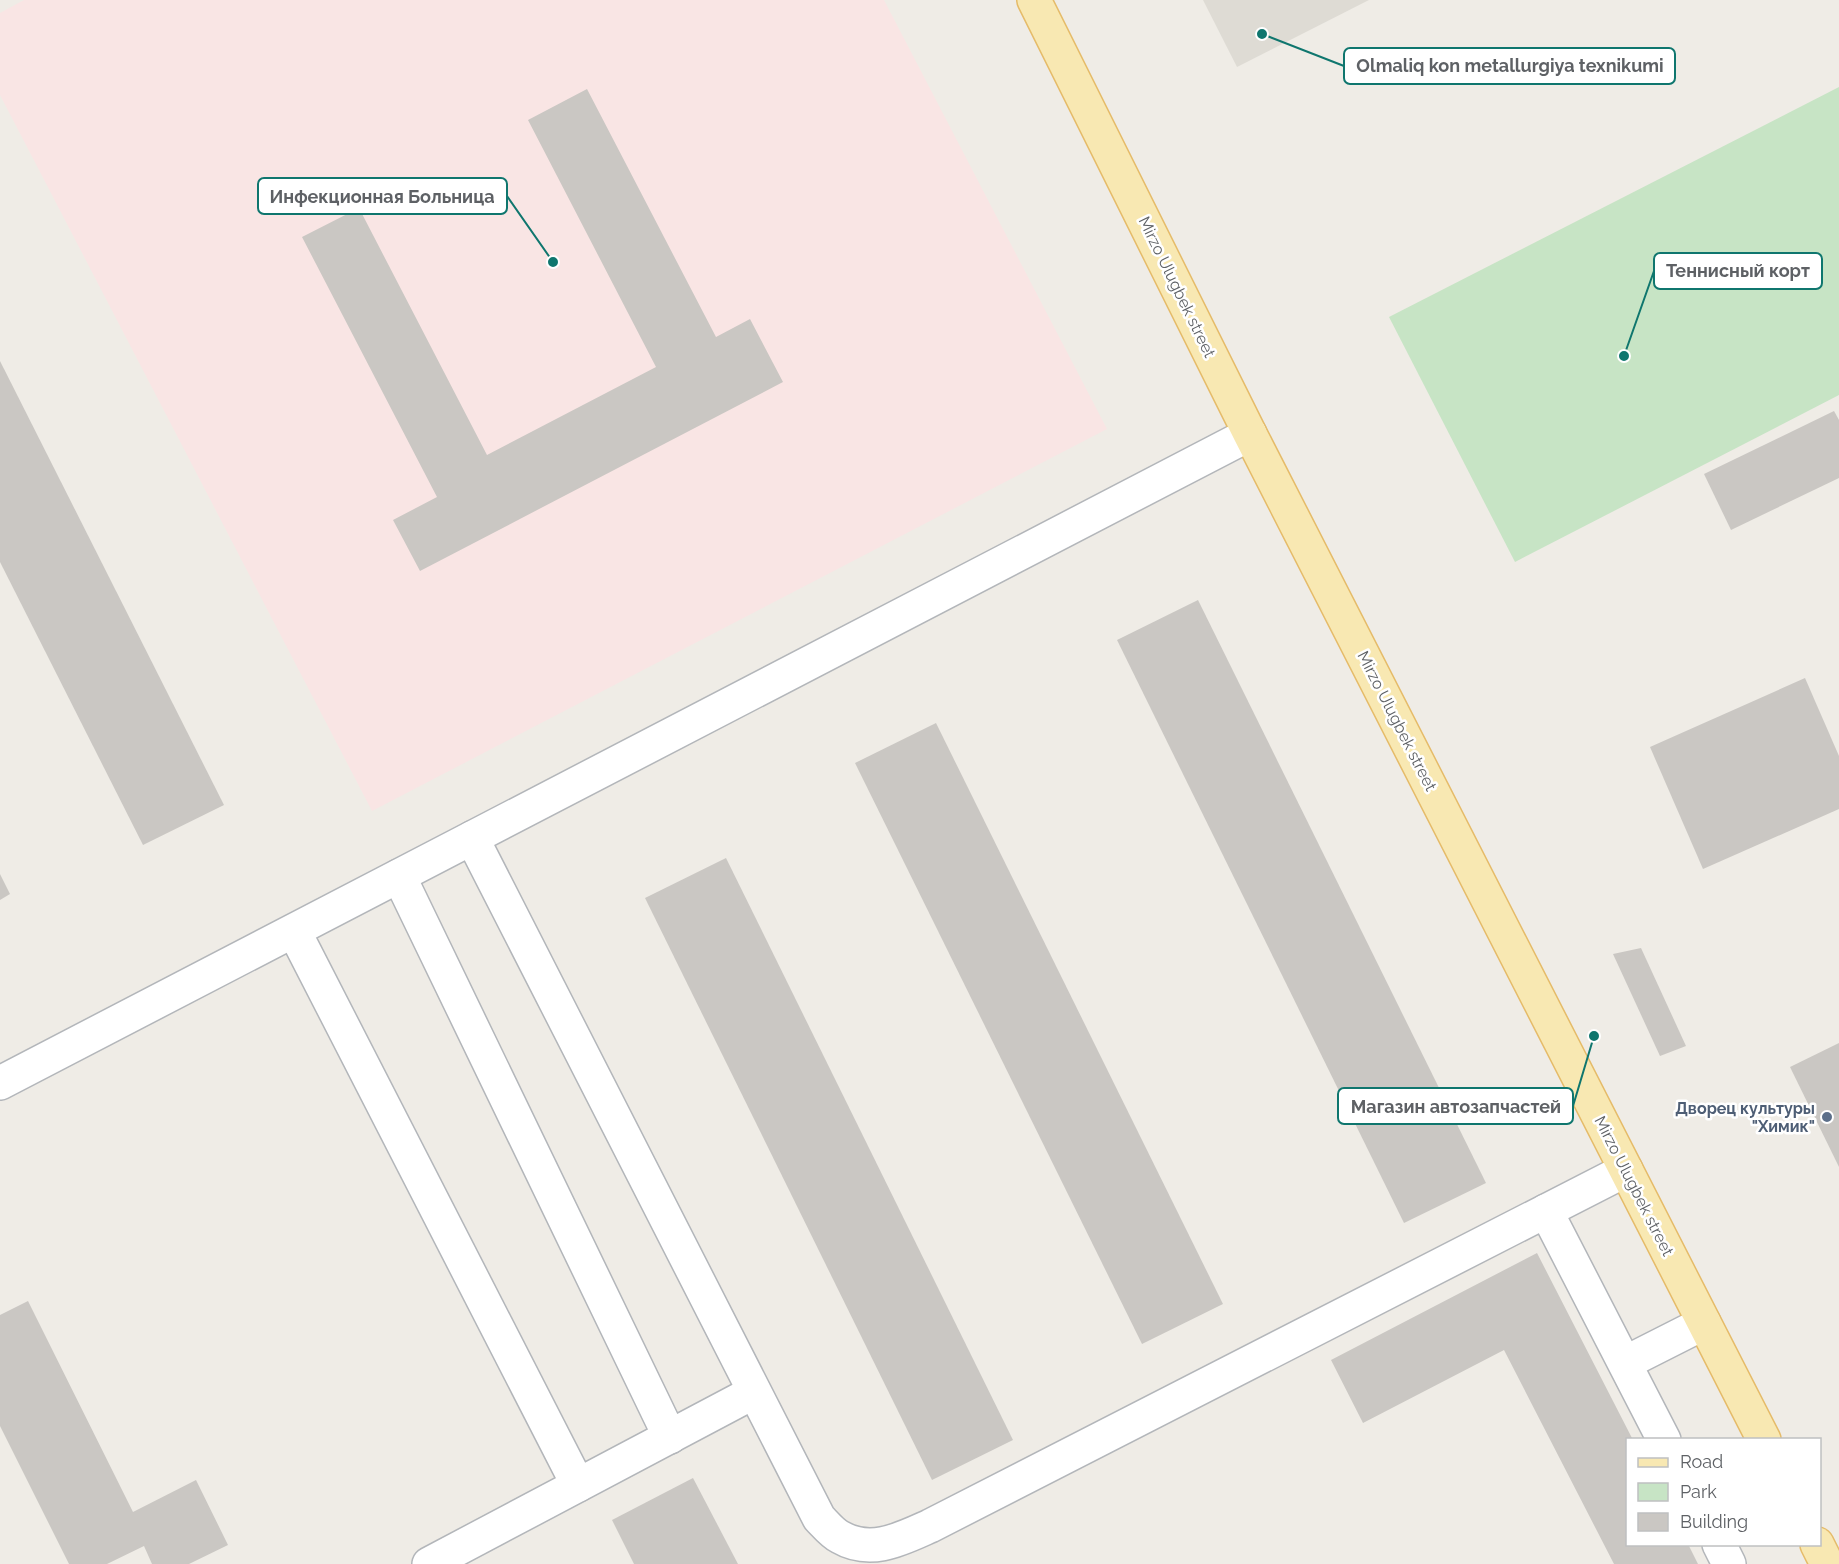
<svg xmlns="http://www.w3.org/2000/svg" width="1839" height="1564" font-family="Raleway,sans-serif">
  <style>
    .education { fill: #dedbd4 }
    .medical { fill: #f9e5e4 }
    .green { fill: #c7e4c5 }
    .building { fill: #cac7c3 }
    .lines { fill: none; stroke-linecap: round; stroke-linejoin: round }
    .minor-casing { stroke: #b3b6ba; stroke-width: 36 }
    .major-casing { stroke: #e5bb69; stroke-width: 36 }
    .minor { stroke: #fff; stroke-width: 33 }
    .major { stroke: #f8e8b2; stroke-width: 33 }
    .service-dot { fill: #5c6f8a; stroke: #fff; stroke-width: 2 }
    .labels { text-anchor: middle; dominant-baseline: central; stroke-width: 5; stroke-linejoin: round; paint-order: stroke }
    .street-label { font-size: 16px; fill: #5e6165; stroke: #fff }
    .service-label { font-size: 16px; font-weight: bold; fill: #4e5e75; stroke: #fff; text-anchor: end }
    .leader { fill: none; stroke: #0f766e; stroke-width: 2 }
    .callout-dot { fill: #0f766e; stroke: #fff; stroke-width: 2 }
    .callout { fill: #fff; stroke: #0f766e; stroke-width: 2 }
    .callout-label { font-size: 18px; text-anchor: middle; font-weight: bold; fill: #5e6165 }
  </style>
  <rect width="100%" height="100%" fill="#efece6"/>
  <path class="education" d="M1203,0h166l-132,67z"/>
  <path class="medical" d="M24,0h860l223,429 -735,382 -372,-716v-82z"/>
  <path class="green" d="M1839,87v308l-324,167 -126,-245z"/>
  <g class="building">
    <path d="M587,89l129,248 34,-18 33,63 -363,189 -27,-51 44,-23 -135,-260 57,-29 128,247 169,-88 -128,-247z"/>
    <path d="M0,361l224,444 -81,40 -143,-283z"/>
    <path d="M1834,411l5,9v58l-108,52 -27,-56z"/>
    <path d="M1198,600l288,583 -82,40 -287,-583z"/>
    <path d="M1805,678l34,78v53l-136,60 -53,-122z"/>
    <path d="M936,723l287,581 -81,40 -287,-581z"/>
    <path d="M726,858l287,582 -81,40 -287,-582z"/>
    <path d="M0,874l10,20 -10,6z"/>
    <path d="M1641,948l45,98 -26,10 -47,-102z"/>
    <path d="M1839,1043v124l-49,-100z"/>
    <path d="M1537,1253l96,187h-5v104h60l10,20h-84l-110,-214 -141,73 -32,-63z"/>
    <path d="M28,1301l105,211 63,-32 32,65 -39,19h-37l-8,-18 -37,18h-38l-69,-138v-111z"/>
    <path d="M693,1478l45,86h-104l-22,-44z"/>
  </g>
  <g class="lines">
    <defs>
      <g id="minor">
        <path d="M472,838l347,680c6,6 13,15 21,19 31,18 61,2 90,-11l696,-356"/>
        <path d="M399,876l271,561"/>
        <path d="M294,931l284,554"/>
        <path d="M0,1083l1250,-649"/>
        <path d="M1546,1211l118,229"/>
        <path d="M1625,1363l79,-40"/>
        <path d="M1719,1544l10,20"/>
        <path d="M429,1564l325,-172"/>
      </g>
      <g id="major">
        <path d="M1034,0l216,434 514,1006"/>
        <path d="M1817,1544l10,20"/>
      </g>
    </defs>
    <use href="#minor" class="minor-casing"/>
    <use href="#major" class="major-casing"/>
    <use href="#minor" class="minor"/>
    <use href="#major" class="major"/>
  </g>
  <circle class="service-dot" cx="1827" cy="1117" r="6"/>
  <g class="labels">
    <g class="street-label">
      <text transform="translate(1177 287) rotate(64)">Mirzo Ulugbek street</text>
      <text transform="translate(1397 721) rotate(63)">Mirzo Ulugbek street</text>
      <text transform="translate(1634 1186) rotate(63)">Mirzo Ulugbek street</text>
    </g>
    <g class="service-label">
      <text x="1815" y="1108">Дворец культуры<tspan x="1815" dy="18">"Химик"</tspan></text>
    </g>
  </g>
  <path class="leader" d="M1262 34L1344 66M553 262L507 196M1624 356L1654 271M1594 1036L1573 1106"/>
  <g class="callout-dot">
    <circle cx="1262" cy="34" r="6"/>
    <circle cx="553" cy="262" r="6"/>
    <circle cx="1624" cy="356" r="6"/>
    <circle cx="1594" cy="1036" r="6"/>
  </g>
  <g class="callout">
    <rect x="1344" y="48" width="331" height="36" rx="6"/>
    <rect x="258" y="178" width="249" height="36" rx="6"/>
    <rect x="1654" y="253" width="168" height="36" rx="6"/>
    <rect x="1338" y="1088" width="235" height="36" rx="6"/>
  </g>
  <g class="callout-label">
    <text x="1510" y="72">Olmaliq kon metallurgiya texnikumi</text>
    <text x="382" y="203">Инфекционная Больница</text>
    <text x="1738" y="277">Теннисный корт</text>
    <text x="1456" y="1113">Магазин автозапчастей</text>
  </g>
  <rect x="1626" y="1438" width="195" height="108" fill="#ffffff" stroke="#bfc0c1" stroke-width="1.5"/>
  <rect x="1638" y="1458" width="30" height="9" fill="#f8e8b2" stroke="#bfc0c1" stroke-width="1.5"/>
  <text x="1680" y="1468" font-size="18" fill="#5e6165">Road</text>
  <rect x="1638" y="1483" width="30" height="18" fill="#c7e4c5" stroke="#bfc0c1" stroke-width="1.5"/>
  <text x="1680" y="1498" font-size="18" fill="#5e6165">Park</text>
  <rect x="1638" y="1513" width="30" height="18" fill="#cac7c3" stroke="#bfc0c1" stroke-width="1.5"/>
  <text x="1680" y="1528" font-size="18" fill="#5e6165">Building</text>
</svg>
